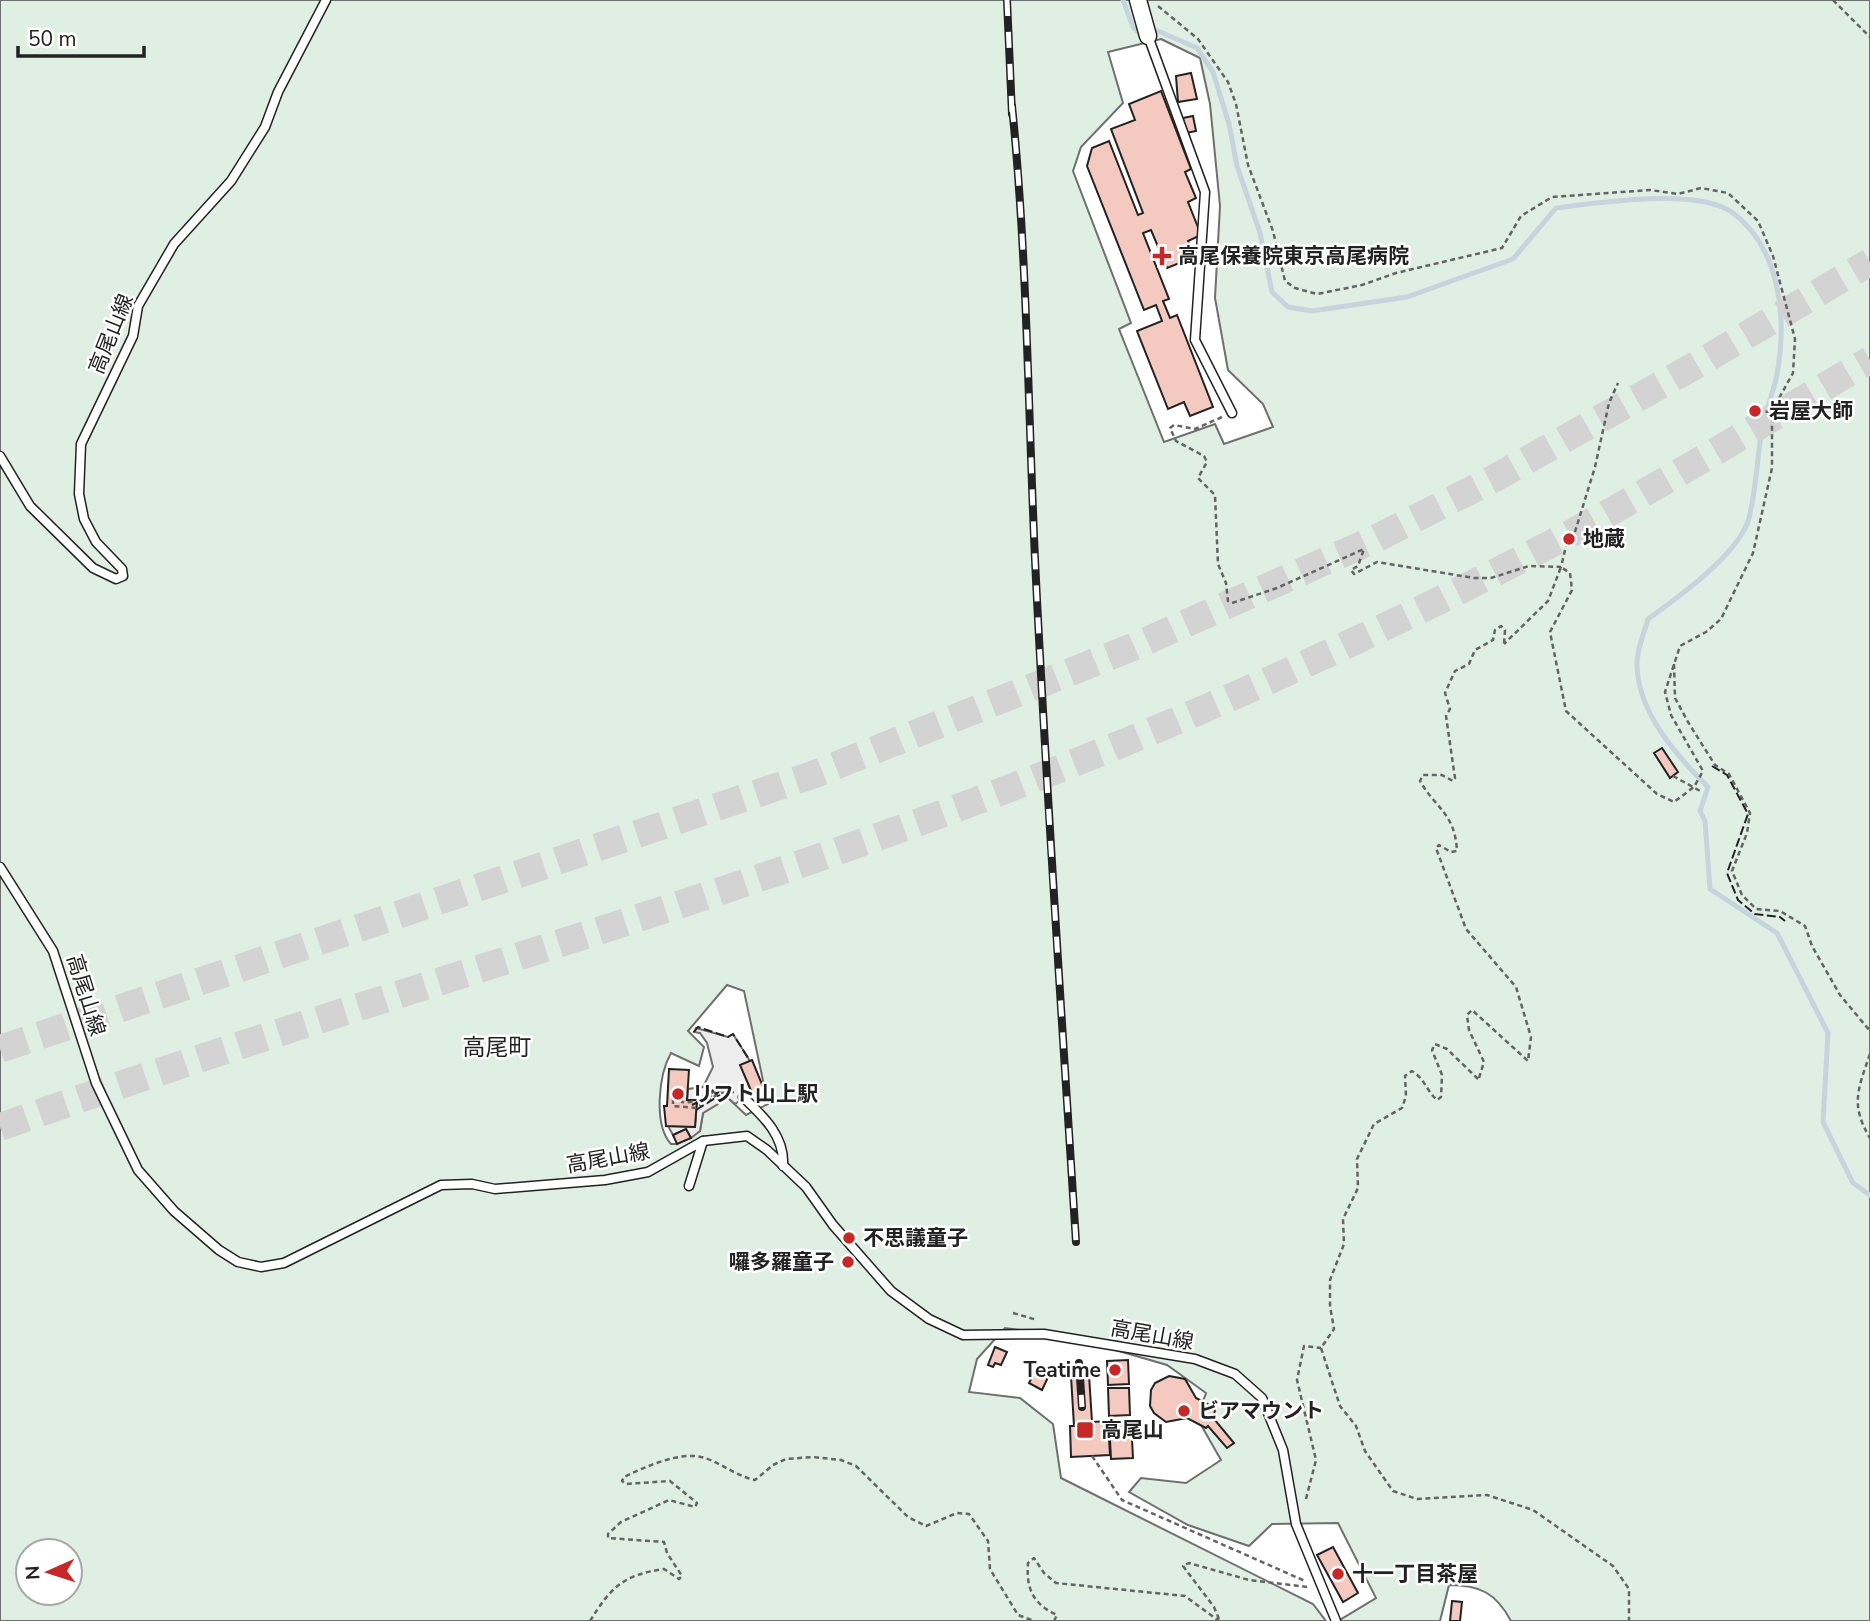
<svg xmlns="http://www.w3.org/2000/svg" width="1870" height="1621" font-family="'Nunito Sans','Noto Sans JP',sans-serif">
  <style>
    .green { fill: #e0efe3; stroke: #6f6f6f; stroke-width: 2; fill-rule: evenodd }
    .parking { fill: #ededed; stroke: #6f6f6f; stroke-width: 2 }
    .lines { fill: none; stroke-linecap: round; stroke-linejoin: round }
    .stream { stroke: #c7d3dd; stroke-width: 5 }
    .building { fill: #f3c9c0; stroke: #222; stroke-width: 2 }
    .motorway-tunnel { stroke: #d3d3d3; stroke-width: 28; stroke-dasharray: 28 14; stroke-linecap: butt }
    .service-casing { stroke: #222; stroke-width: 11 }
    .minor-casing { stroke: #222; stroke-width: 19 }
    .path { stroke: #646464; stroke-width: 2.5; stroke-dasharray: 5 3.5; stroke-linecap: butt }
    .service { stroke: #fff; stroke-width: 8 }
    .minor { stroke: #fff; stroke-width: 16 }
    .rail-casing { stroke: #222; stroke-width: 8 }
    .rail { stroke: #fff; stroke-width: 5; stroke-dasharray: 16; stroke-linecap: butt }
    .fence { stroke: #222; stroke-width: 2; stroke-dasharray: 9 3.5; stroke-linecap: butt }
    .poi-dot { fill: #c62828; stroke: #fff; stroke-width: 2.5 }
    .labels { text-anchor: middle; dominant-baseline: central; stroke-width: 5; stroke-linejoin: round; paint-order: stroke }
    .poi-label { font-size: 21px; font-weight: bold; fill: #222; stroke: #fff; text-anchor: start }
    .street-label { font-size: 21px; fill: #222; stroke: #fff }
    .neighbourhood-label { font-size: 23px; fill: #222; stroke: #fff }
  </style>
  <rect width="100%" height="100%" fill="#fff"/>
  <path class="green" d="M0,0h1870v1621h-359c-15,-28 -31,-36 -62,-36l-9,36h-102l38,-23 -38,-75 -66,1 -23,22 -61,-21 -59,-33 12,-14 45,5 35,-23 -24,-42 9,-25 -39,-28 -100,-29 -62,-8 -28,31 -8,33 51,6 33,26 8,54 252,126 13,17h-1326zM1161,39l39,19 10,46 10,102 -5,92 13,72 35,34 10,23 -49,17 -9,-20 -51,18 -45,-113 12,-6 -58,-152 8,-24 42,-44 -15,-51zM727,985l17,6 24,113 -22,11 -18,-17 -25,15 -3,18 -23,13h-6c-18,-20 -12,-70 0,-91l28,13 5,-19 -16,-16zM28,1551h42v42h-42z"/>
  <path class="parking" d="M696,1028l32,9 5,-3 17,27 -9,4 11,27 -17,12 -7,-6 -25,15 -3,18 -9,7 -5,-9 -13,6 -5,-9 27,1 2,-27h-10l1,-11 15,-2 10,-20 -6,-24 -7,-10 -6,-1z"/>
  <g class="lines">
    <path class="stream" d="M1123,0l10,27 5,5 20,-1 39,17 16,24 16,52 8,42 23,67 12,59 16,15 24,4 95,-14 106,-38 43,-51c42,-5 142,-21 177,5 48,36 54,107 44,161 -4,21 -13,40 -16,61 -4,24 -6,69 -14,89 -14,34 -70,74 -99,95 -4,14 -12,33 -11,48 2,47 40,89 71,120l-8,24 5,10 5,68 67,44 51,100 -5,89 30,61 17,12"/>
  </g>
  <g class="building">
    <path d="M1191,73l6,26 -19,3 -2,-26z"/>
    <path d="M1161,91l30,78 -6,3 11,26 -8,4 13,33 -13,6 7,16 -28,11 -16,-38 -8,3 26,66 -6,2 7,17 7,-3 36,92 -23,9 -6,-14 -16,7 -31,-78 25,-10 -6,-16 -12,5 -57,-144 5,-18 17,-7 29,74 5,-2 -32,-84 24,-9 -6,-16z"/>
    <path d="M1193,116l3,15 -10,2 -3,-15z"/>
    <path d="M1662,748l16,24 -8,6 -16,-25z"/>
    <path d="M752,1060l12,29 -12,4 -12,-28z"/>
    <path d="M669,1069l20,1 -2,30h10l-2,27 -29,-1 -2,-20h3z"/>
    <path d="M686,1129l5,9 -14,6 -4,-9z"/>
    <path d="M995,1347l12,5 -6,13 -6,-2 -2,4 -5,-2z"/>
    <path d="M1128,1360l1,24 -21,1 -1,-24z"/>
    <path d="M1038,1365l13,6 -9,19 -13,-7z"/>
    <path d="M1089,1375l3,47 16,-1 2,34 -39,2 -1,-31h4l-3,-50z"/>
    <path d="M1169,1376l16,3 11,19 19,10 -1,11 20,24 -7,5 -19,-22 -2,2 -19,-10 -21,4 -12,-9 -4,-7 1,-16 4,-7z"/>
    <path d="M1108,1388h21l1,27 -21,1z"/>
    <path d="M1131,1420l2,38 -22,1 -2,-38z"/>
    <path d="M1333,1547l25,46 -15,9 -26,-47z"/>
    <path d="M1452,1601l10,1 -2,19h-10z"/>
  </g>
  <g class="lines">
    <g class="motorway-tunnel">
      <path d="M0,1049l812,-274 321,-128 242,-108 120,-61 201,-113 174,-103"/>
      <path d="M0,1127c323,-116 655,-205 976,-326 194,-73 384,-158 567,-253 112,-58 219,-125 327,-188"/>
    </g>
    <defs>
      <g id="service">
        <path d="M1148,36l57,156 -10,148 37,73"/>
        <path d="M0,456l30,50 63,62 23,11 7,-3 -1,-7 -26,-27 -12,-23 -5,-25 2,-50 52,-108 5,-30 36,-62 57,-63 34,-54 13,-35 48,-92"/>
        <path d="M0,867l53,84 43,132 42,87 36,41 45,39 19,12 23,5 23,-4 157,-78 31,-1 23,5 110,-9 43,-8 55,-31 44,-5 20,14 39,37 27,38 58,66 38,28 34,16 81,-1 151,25 40,15 27,24 21,52 13,74 40,97"/>
        <path d="M743,1097c20,19 42,39 40,69"/>
        <path d="M689,1186l14,-45"/>
      </g>
      <path id="minor" d="M1138,0l10,36"/>
    </defs>
    <use href="#service" class="service-casing"/>
    <use href="#minor" class="minor-casing"/>
    <g class="path">
      <path d="M1833,0l37,37"/>
      <path d="M1158,6l40,33 30,43 8,22 12,61 25,66 12,50 10,7 22,6 45,-9 34,-12 106,-25 19,-32 31,-19 98,-7 28,4 23,-6 27,5 30,28 15,35 22,83 -2,34 -15,27 -6,26v42l-19,85 -32,66 -15,13 -26,14 -15,46 6,23 32,56 -9,16 -20,15 -17,-8 -91,-83 -16,-79 22,-42 -2,-17 -9,-6 -13,34 -44,43"/>
      <path d="M1757,411l14,1 5,-9"/>
      <path d="M1222,417l-27,12 -21,-4 -4,3 6,13 28,15 3,6 -9,16 17,17 3,69 8,19 2,18 4,2 45,-15 87,-39 -6,17 -7,4 3,4 23,-12 97,16h17l38,-12 32,1 5,-21 8,-11 21,-68 14,-64 9,-20"/>
      <path d="M1674,664l1,34 13,24 27,43 14,9 21,39 -3,20 -15,38 10,24 14,14 24,2 25,15 7,20 28,49 30,36"/>
      <path d="M1673,776l29,16"/>
      <path d="M1870,1054c-12,35 -20,51 0,84"/>
      <path d="M1479,1078l5,-16 -15,-32 -2,-15 5,-5 56,51 3,-24 -15,-50 -50,-58 -30,-81 3,-3 12,7 6,-1c-2,-38 -21,-42 -37,-70l3,-6h19l11,6 2,-3 -9,-62 4,-7 -5,-16 10,-22 14,-7 6,-14 18,-10 2,-10 6,-4 4,4 -1,14"/>
      <path d="M1478,1079l-31,-30 -12,-5 -3,6 10,25 -1,22 -4,3c-11,-10 -12,-21 -25,-29l-7,5 1,20 -4,12 -28,16 -17,35 1,29 -15,31 1,25 -14,36v26l4,23 -13,19 19,58 16,20 9,25 28,40 24,8 70,-4 46,15 80,56 16,23v32"/>
      <path d="M673,1099v7l23,2 24,-15 14,-1"/>
      <path d="M682,1099v3c20,2 25,-12 42,-12"/>
      <path d="M1013,1313l24,7"/>
      <path d="M1092,1456l30,44 183,81"/>
      <path d="M1306,1499l10,-39 -19,-80 7,-34 17,2"/>
      <path d="M1219,1619l-5,-12 -31,-41 6,-3 60,17 59,7"/>
      <path d="M590,1621c21,-34 33,-46 74,-52l15,10 3,-3 -15,-23 -3,-11 -56,-4v-4l13,-12 48,-22 26,7 2,-4 -27,-22 -44,3 -4,-3 2,-4c21,-10 57,-27 81,-19 18,6 31,18 50,22l18,-15 13,-6 27,-2 28,3 15,6 52,51 18,9 31,-13 12,1 19,27 2,28 28,46 16,6"/>
      <path d="M1054,1621l3,-6c-24,-11 -31,-26 -29,-52l6,-5 10,15 12,10 129,13 34,25"/>
    </g>
    <use href="#service" class="service"/>
    <use href="#minor" class="minor"/>
    <defs>
      <g id="rail">
        <path d="M1007,0l5,114"/>
        <path d="M1012,106c16,157 16,316 24,474 11,221 26,441 40,662"/>
        <path d="M1079,1363l3,44"/>
      </g>
    </defs>
    <use href="#rail" class="rail-casing"/>
    <use href="#rail" class="rail"/>
    <g class="fence">
      <path d="M1712,766l15,9 21,39 -21,59 11,27 17,14 25,3 5,4"/>
      <path d="M694,1032l4,-5 30,10 5,-3 17,27"/>
      <path d="M697,1100l20,-12"/>
      <path d="M692,1105l27,-13"/>
      <path d="M696,1110l24,-15"/>
    </g>
  </g>
  <g class="poi-dot">
    <path d="M1158.5 245.5h7v7h7v7h-7v7h-7v-7h-7v-7h7z"/>
    <circle cx="1755" cy="411" r="7"/>
    <circle cx="1569" cy="539" r="7"/>
    <circle cx="678" cy="1094" r="7"/>
    <circle cx="849" cy="1238" r="7"/>
    <circle cx="848" cy="1262" r="7"/>
    <circle cx="1115" cy="1370" r="7"/>
    <circle cx="1184" cy="1411" r="7"/>
    <rect x="1076" y="1421" width="18" height="18" rx="3.5"/>
    <circle cx="1338" cy="1574" r="7"/>
  </g>
  <g class="labels">
    <g class="poi-label">
      <text x="1178" y="256">高尾保養院東京高尾病院</text>
      <text x="1769" y="411">岩屋大師</text>
      <text x="1583" y="539">地蔵</text>
      <text x="692" y="1094">リフト山上駅</text>
      <text x="863" y="1238">不思議童子</text>
      <text x="834" y="1262" text-anchor="end">囉多羅童子</text>
      <text x="1101" y="1370" text-anchor="end">Teatime</text>
      <text x="1198" y="1411">ビアマウント</text>
      <text x="1101" y="1430">高尾山</text>
      <text x="1352" y="1574">十一丁目茶屋</text>
    </g>
    <g class="street-label">
      <text transform="translate(111 334) rotate(-68)">高尾山線</text>
      <text transform="translate(86 995) rotate(73)">高尾山線</text>
      <text transform="translate(608 1158) rotate(-10)">高尾山線</text>
      <text transform="translate(1152 1335) rotate(10)">高尾山線</text>
    </g>
    <g class="neighbourhood-label">
      <text x="497" y="1047">高尾町</text>
    </g>
  </g>
  <g transform="translate(49 1572) rotate(267)"><circle r="33" fill="#ffffff" stroke="#a7a7a7" stroke-width="2"/>
  <path d="M0-5L12 26L0 18L-12 26Z" fill="#c62828"/>
  <text y="-10" font-size="19" font-weight="bold" text-anchor="middle" fill="#222222">N</text>
  </g>
  <path d="M18 46v10h126v-10" fill="none" stroke="#222222" stroke-width="3.5"/>
  <text x="28" y="46" font-size="21" fill="#222222" stroke="#ffffff" stroke-width="5" paint-order="stroke">50 m</text>
</svg>
